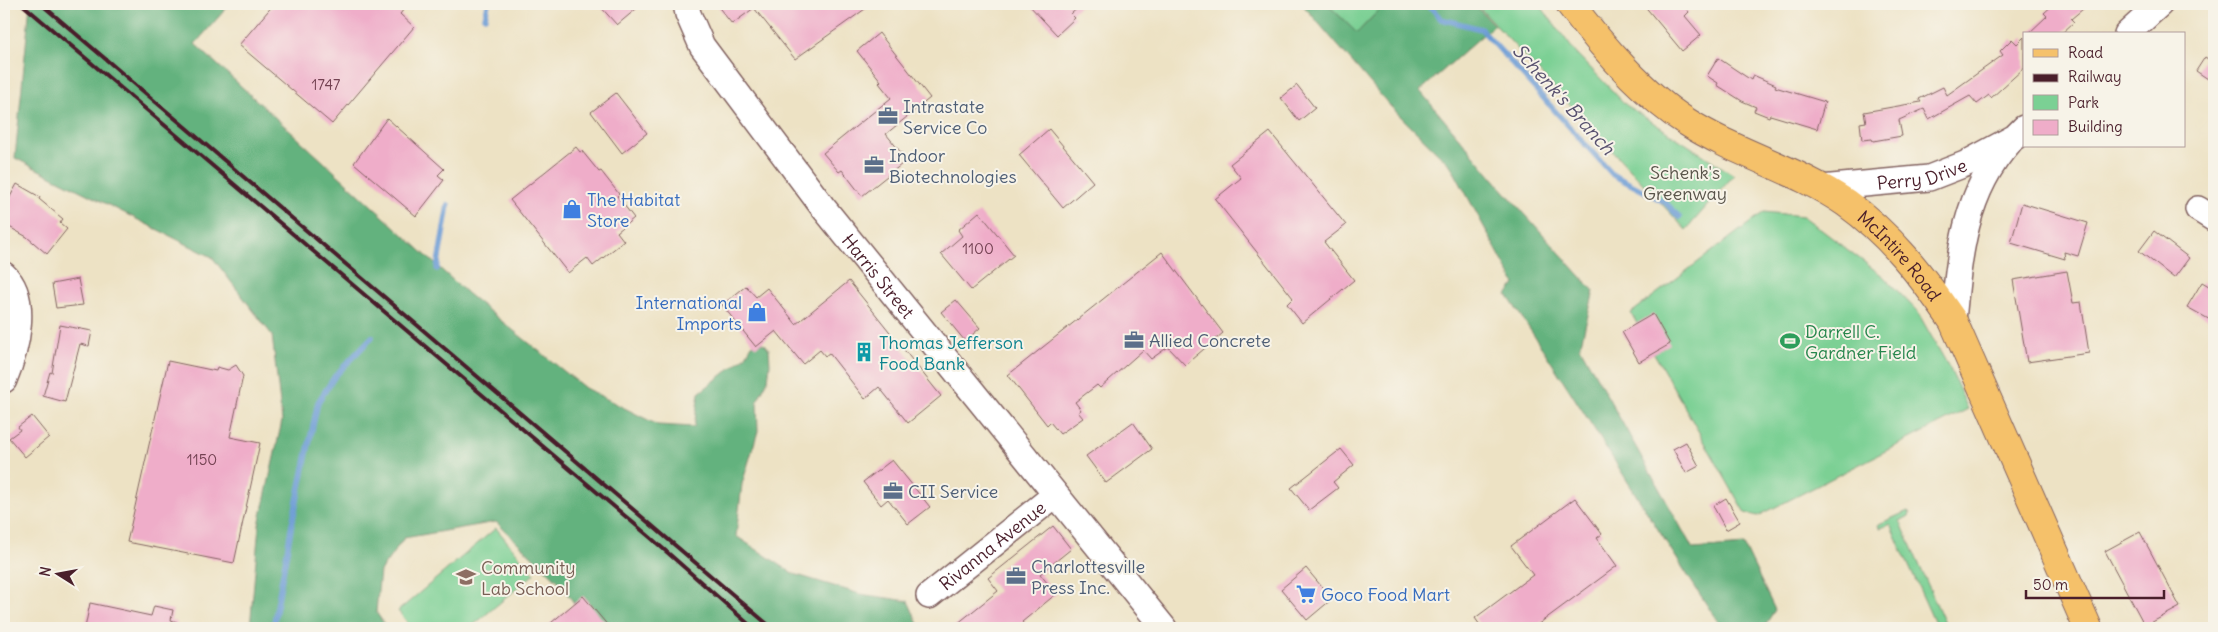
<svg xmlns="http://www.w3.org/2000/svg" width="2218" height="632" font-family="Delius,sans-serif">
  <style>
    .green { fill: #7bd094; stroke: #627860 }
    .forest { fill: #64b27e; stroke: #576854 }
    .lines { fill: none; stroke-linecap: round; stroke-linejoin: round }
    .stream { stroke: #6c9cd5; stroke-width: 5.5 }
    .building { fill: #efadc9 }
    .minor-casing { stroke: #836361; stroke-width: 28 }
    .major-casing { stroke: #836361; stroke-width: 30 }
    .minor { stroke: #fff; stroke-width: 25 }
    .major { stroke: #f5c16b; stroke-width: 28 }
    .rail { stroke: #4a1f2b; stroke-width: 4 }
    .labels { text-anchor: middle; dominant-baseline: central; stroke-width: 4; stroke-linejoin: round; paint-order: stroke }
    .number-label { font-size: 15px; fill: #734252 }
    .service-label { font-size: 18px; fill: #4e5e75; stroke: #f7f3e8; text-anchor: start }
    .park-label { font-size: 18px; fill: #59544a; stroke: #f7f3e8 }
    .street-label { font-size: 18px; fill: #4a1f2b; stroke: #f7f3e8 }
    .shop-label { font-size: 18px; fill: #366cbe; stroke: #f7f3e8; text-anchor: start }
    .leisure-label { font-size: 18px; fill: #27864d; stroke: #f7f3e8; text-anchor: start }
    .culture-label { font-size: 18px; fill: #0d838f; stroke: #f7f3e8; text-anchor: start }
    .education-label { font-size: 18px; fill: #785e54; stroke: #f7f3e8; text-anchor: start }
    .water-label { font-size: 19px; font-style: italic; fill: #58516f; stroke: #f7f3e8 }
  </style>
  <rect width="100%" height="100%" fill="#f7f3e8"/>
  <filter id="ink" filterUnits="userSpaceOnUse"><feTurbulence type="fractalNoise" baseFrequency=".02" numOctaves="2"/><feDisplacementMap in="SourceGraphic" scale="10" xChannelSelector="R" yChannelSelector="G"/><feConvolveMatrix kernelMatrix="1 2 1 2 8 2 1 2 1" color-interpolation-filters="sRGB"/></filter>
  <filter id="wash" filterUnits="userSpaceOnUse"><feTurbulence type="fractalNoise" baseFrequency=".0096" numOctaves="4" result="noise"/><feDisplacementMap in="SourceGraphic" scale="20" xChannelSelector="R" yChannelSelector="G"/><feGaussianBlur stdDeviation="1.12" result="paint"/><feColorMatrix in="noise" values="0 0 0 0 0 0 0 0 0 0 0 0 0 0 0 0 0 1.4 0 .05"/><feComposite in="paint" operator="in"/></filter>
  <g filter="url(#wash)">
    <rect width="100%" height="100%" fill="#ede2c4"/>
    <g class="green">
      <path d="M1327,4h58l-28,29z"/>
      <path d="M1476,4h63l37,49 50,52 108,70 -48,55z"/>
      <path d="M1764,212l39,4 81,61 33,34 33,58 18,40 -210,107 -13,-3 -114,-200z"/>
      <path d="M1908,511l2,2 -1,3 -9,5 47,107h-10l-47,-104 -9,4 -3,-2 1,-2z"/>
      <path d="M496,528l38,46 -64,54h-58l-14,-17z"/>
    </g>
    <g class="forest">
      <path d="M30,4h200l-35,40 273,250 117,94 73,37 36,2 5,-34 46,-36 7,-12 6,-3 7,2 4,5 1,15 -2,16 -11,21 1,30 -16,53 -6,52 58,38 66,20 48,7 12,27h-328l-33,-46 -63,-60 -92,16 -24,33 -4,41 11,16h-137l9,-103 23,-104 -10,-86 -60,-78 -197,-99z"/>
      <path d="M1302,4h25l30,29 28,-29h89l20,21 -74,66 78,93 96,107 -14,56 113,202 51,-4 31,65 -12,18h-41c-73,-110 -141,-223 -215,-333l8,-11 -64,-118 -60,-59z"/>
    </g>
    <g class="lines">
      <g class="stream">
        <path d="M1428,4l13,15 40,10 132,146 52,27 14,15"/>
        <path d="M485,17l3,-13"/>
        <path d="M437,269l11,-64"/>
        <path d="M273,628l18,-99 27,-127 17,-26 37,-39"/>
      </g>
    </g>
    <g id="blocks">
      <g class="building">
        <path d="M274,4h134l-8,10 14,13 -82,97 -93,-79z"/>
        <path d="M598,4h44l-25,21z"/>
        <path d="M716,4h156l-77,55 -41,-51 -22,16z"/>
        <path d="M1028,4h54l-11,10 4,4 -18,17z"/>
        <path d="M1643,4h39l7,8 -4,4 16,19 -19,16z"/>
        <path d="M2054,4h35l-18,15 3,3 -13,12h-33l19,-18 -3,-3z"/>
        <path d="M879,33l51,65 -44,36 21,26 -45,36 -20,-26 -3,2 -16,-19 68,-55 -12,-15 2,-2 -24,-30z"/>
        <path d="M2024,37v31l-33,30 -2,-3 -12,9 -7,-8 -41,23 -5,-10 -25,11 3,16 -29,5 -1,-2 -10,1 -2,-17 6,-1 -2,-10 57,-10 -2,-3 24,-12 4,8 56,-40 -3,-4 12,-12 5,5z"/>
        <path d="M2205,57l9,6v20l-18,-12z"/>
        <path d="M1718,58l33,22 2,-5 23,10 -1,2 50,15 -8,27 -47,-14 -1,2 -15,-6 2,-4 -14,-6 -25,-16 1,-2 -11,-7z"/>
        <path d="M1297,85l18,23 -16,13 -18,-23z"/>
        <path d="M616,93l31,40 -25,20 -31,-41z"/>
        <path d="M387,118l57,51 -6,6 6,5 -28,36 -62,-53z"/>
        <path d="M1049,129l44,53 -30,26 -44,-53z"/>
        <path d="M1270,132l76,93 -22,17 30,38 -52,43 -15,-19 6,-6 -78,-99 26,-21 -11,-14z"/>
        <path d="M576,147l4,5 2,-1 17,21 2,-1 18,23 -2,2 17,22 -17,14 7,9 -31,25 -6,-8 -19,15 -58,-73z"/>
        <path d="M17,184l23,13 -1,2 24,20 -3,4 7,6 -20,25 -20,-17 -23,-13v-16z"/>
        <path d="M2022,203l66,20 -10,33 -14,-4 1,7 -54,-16z"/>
        <path d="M979,212l35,43 -43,35 -30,-36 21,-18 -4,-6z"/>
        <path d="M2154,231l35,27 -15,20 -35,-27z"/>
        <path d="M1162,252l61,81 -38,32 -17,-18 -17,12 -8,-9 -43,38 -3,-3 -22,17 6,8 -3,2 5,6 -23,16 -10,-12 -3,3 -39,-50z"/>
        <path d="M2067,271l6,32 8,-1 8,51 -62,9 -14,-82z"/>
        <path d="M78,279l5,26 -27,3 -4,-24z"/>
        <path d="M849,281l92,115 -33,27 -29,-36 -14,12 -36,-46 -4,3 -5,-6 -17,14 -27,-33 -20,16 -34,-42 24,-19 10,11 11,-9 29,36z"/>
        <path d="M2202,282l12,7v33l-27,-15z"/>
        <path d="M956,300l24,28 -15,13 -24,-29z"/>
        <path d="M1653,314l17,30 -31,18 -17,-30z"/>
        <path d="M60,325l32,6 -3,15 -9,-2 -15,58 -22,-6 7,-24 2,1z"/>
        <path d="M168,361l48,10 1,-4 11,3 8,-5 7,11 -13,61 30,6 -26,120 -107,-21z"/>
        <path d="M32,416l17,21 -24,20 -16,-19 11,-8 -2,-3z"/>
        <path d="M1133,422l19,27 -46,34 -20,-27z"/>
        <path d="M1686,442l13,24 -13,7 -13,-24z"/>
        <path d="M1341,449l13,16 -21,17 5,6 -29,22 -18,-22z"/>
        <path d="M892,460l38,47 -22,17 -20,-25 -7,6 -18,-23z"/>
        <path d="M1575,498l27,36 -5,4 20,28 -84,62h-51l-7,-10 58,-43 -22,-29z"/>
        <path d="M1726,498l14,24 -14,8 -13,-24z"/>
        <path d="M1053,526l18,23 -31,25 16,20 -34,28 5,6h-75l46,-37 -10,-13z"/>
        <path d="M2140,532l40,75 -35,19 -40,-75z"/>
        <path d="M1306,568l26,31 -25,21 -26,-31z"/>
        <path d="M583,596l27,32h-65z"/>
        <path d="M90,603l61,13 3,-10 19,4 -2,10 6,2 -1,6h-91z"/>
      </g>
    </g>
  </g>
  <g filter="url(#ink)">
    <use href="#blocks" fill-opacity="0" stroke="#836361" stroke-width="1"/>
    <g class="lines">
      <defs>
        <g id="minor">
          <path id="s1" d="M686,4l2,10 14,32 120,160 342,422"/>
          <path d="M2127,34l33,-30"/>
          <path id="s2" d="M1821,188l108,-10 36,-14 50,-27 9,-9"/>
          <path d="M2198,209l16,10"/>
          <path d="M4,275c26,24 12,76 0,105"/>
          <path d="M1953,321c6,-64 11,-128 56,-178"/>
          <path id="s3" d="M929,596l126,-101"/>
        </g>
        <g id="major">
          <path id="s4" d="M1570,4c30,40 74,91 117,118 50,32 110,47 159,81 45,32 76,73 107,118l135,307"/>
        </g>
      </defs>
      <use href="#minor" class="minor-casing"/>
      <use href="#major" class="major-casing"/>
      <use href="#minor" class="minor"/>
      <use href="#major" class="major"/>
      <g class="rail">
        <path d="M22,4l629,534 102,90"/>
        <path d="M41,4l731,624"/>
      </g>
    </g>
  </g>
  <defs>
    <symbol id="office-bare" viewBox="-9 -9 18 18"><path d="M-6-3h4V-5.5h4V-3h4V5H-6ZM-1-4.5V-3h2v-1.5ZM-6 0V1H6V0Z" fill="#5c6f8a" stroke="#f7f3e8" stroke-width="2.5" paint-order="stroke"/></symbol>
    <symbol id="shop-bare" viewBox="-9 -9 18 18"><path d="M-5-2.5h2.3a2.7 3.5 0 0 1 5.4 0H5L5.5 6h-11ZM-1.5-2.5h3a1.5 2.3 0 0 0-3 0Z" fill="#3f7fe0" stroke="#f7f3e8" stroke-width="2.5" paint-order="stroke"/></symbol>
    <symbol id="stadium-bare" viewBox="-9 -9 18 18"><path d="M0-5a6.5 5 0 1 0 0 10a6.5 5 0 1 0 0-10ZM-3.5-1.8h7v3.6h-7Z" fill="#2e9e5b" stroke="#f7f3e8" stroke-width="2.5" paint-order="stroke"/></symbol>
    <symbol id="building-bare" viewBox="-9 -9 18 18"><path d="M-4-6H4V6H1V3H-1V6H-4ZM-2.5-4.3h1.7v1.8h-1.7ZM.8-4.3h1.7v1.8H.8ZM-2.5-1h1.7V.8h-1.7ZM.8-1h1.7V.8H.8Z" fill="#0f9aa8" stroke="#f7f3e8" stroke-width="2.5" paint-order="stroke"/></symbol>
    <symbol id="school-bare" viewBox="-9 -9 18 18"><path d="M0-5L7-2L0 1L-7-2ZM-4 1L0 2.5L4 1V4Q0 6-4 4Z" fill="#8d6e63" stroke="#f7f3e8" stroke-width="2.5" paint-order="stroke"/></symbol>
    <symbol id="supermarket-bare" viewBox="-9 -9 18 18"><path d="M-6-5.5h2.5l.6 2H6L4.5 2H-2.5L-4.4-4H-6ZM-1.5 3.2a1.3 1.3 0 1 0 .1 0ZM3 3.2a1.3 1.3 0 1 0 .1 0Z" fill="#3f7fe0" stroke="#f7f3e8" stroke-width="2.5" paint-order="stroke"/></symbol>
  </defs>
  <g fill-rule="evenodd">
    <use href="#office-bare" x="874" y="102" width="28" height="28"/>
    <use href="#office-bare" x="860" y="151" width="28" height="28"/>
    <use href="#shop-bare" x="558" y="195" width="28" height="28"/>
    <use href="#shop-bare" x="743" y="298" width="28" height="28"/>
    <use href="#office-bare" x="1120" y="326" width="28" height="28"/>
    <use href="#stadium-bare" x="1776" y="327" width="28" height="28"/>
    <use href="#building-bare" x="850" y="338" width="28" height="28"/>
    <use href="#office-bare" x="879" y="477" width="28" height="28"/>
    <use href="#office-bare" x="1002" y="562" width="28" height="28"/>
    <use href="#school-bare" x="452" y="563" width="28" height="28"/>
    <use href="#supermarket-bare" x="1292" y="580" width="28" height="28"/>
  </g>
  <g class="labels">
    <g class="number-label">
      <text x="326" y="84">1747</text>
      <text x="978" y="248">1100</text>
      <text x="202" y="459">1150</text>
    </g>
    <g class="service-label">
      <text x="903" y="106">Intrastate<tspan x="903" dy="21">Service Co</tspan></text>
      <text x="889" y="155">Indoor<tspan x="889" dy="21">Biotechnologies</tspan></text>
      <text x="1149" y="340">Allied Concrete</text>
      <text x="908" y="491">CII Service</text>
      <text x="1031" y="566">Charlottesville<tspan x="1031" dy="21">Press Inc.</tspan></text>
    </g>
    <g class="park-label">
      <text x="1685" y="172">Schenk's<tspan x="1685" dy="21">Greenway</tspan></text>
    </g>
    <g class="street-label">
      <text stroke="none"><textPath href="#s2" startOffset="102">Perry Drive</textPath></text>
      <text stroke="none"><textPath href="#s4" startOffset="421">McIntire Road</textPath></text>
      <text stroke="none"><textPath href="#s1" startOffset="335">Harris Street</textPath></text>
      <text stroke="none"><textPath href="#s3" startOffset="81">Rivanna Avenue</textPath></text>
    </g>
    <g class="shop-label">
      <text x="587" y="199">The Habitat<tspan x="587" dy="21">Store</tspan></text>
      <text x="742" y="302" text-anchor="end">International<tspan x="742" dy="21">Imports</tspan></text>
      <text x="1321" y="594">Goco Food Mart</text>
    </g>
    <g class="leisure-label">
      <text x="1805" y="331">Darrell C.<tspan x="1805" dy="21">Gardner Field</tspan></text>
    </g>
    <g class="culture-label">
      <text x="879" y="342">Thomas Jefferson<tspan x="879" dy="21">Food Bank</tspan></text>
    </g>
    <g class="education-label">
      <text x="481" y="567">Community<tspan x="481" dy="21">Lab School</tspan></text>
    </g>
    <g class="water-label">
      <text transform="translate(1564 99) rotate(48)">Schenk's Branch</text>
    </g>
  </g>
  <rect width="2218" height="632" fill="none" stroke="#f7f3e8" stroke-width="20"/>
  <rect x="2023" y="32" width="162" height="115" fill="#f7f3e8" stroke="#b29e9c"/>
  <rect x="2033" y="49" width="25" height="8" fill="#f5c16b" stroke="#b29e9c"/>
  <text x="2068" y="58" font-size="15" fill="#4a1f2b">Road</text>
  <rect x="2033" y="74" width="25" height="8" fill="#4a1f2b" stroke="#b29e9c"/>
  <text x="2068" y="82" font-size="15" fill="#4a1f2b">Railway</text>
  <rect x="2033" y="95" width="25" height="15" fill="#7bd094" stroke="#b29e9c"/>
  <text x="2068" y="108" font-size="15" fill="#4a1f2b">Park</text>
  <rect x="2033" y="120" width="25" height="15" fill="#efadc9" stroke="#b29e9c"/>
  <text x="2068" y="132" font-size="15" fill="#4a1f2b">Building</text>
  <g transform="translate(58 574) rotate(281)" stroke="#f7f3e8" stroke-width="4" paint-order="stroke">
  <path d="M0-4L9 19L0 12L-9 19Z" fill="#4a1f2b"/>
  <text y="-8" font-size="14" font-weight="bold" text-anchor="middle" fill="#4a1f2b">N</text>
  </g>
  <path d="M2026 590v8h138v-8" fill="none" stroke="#4a1f2b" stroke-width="2.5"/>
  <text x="2033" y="590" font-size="15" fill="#4a1f2b" stroke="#f7f3e8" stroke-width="4" paint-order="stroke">50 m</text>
</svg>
